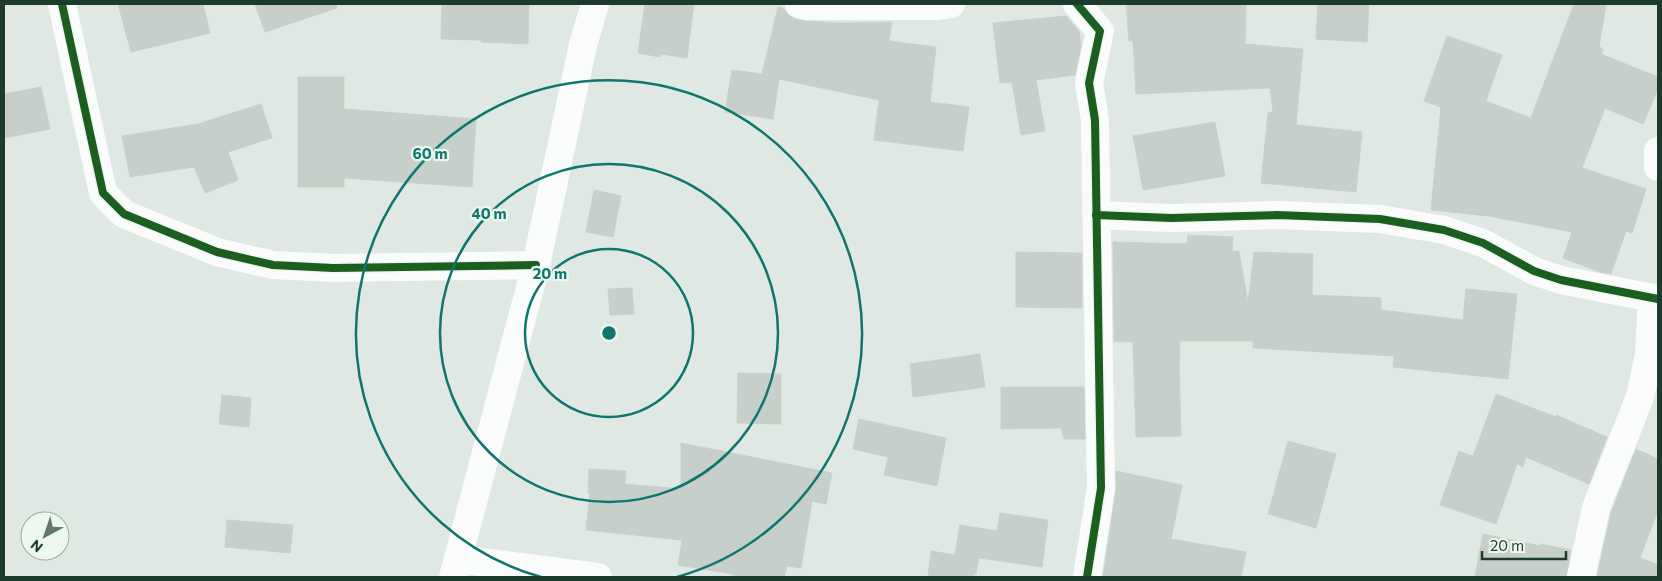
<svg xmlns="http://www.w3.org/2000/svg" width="1662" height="581" font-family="Commissioner,sans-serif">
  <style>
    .building { fill: #c7cfca; stroke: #c9d1cc }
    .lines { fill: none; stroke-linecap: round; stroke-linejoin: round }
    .street { stroke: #fafcfb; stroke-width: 28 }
    .secondary { stroke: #fafcfb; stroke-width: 28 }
    .cycleway-casing { stroke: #edf7f0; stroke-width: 11 }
    .cycleway { stroke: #1b5e20; stroke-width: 8 }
    .ring { fill: none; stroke: #0f766e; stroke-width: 2.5 }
    .centre { fill: #0f766e; stroke: #edf7f0; stroke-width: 2.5 }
    .ring-label { font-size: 15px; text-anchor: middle; font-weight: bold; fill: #0f766e; stroke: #edf7f0; stroke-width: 4.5; stroke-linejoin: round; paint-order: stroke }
  </style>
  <rect width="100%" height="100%" fill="#e0e8e3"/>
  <g class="building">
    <path d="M118,4h85l7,29 -79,19z"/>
    <path d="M255,4h81l1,4 -72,24z"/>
    <path d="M442,4h87l-1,40 -47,-2v-2l-40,-1z"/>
    <path d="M645,4h49l-7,54 -26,-4 -1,3 -22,-4z"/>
    <path d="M1126,4h120l-1,40 58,5 -7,76 66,7 -6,60 -95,-9 7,-70 5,-1 -3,-24 -134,6 -3,-53h-4z"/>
    <path d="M1318,4h51l-2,38 -51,-3z"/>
    <path d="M1574,4h32l-7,43 4,2 -2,5 57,23v12l-15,35 -38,-16 -23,60 64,21 -14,44 -6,-2 -15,43 -11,-2 -37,-14 9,-26 -84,-16 -57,-6 10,-103 -17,-6 23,-65 55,19 -16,46 45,17z"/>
    <path d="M778,7l6,2 4,6 7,4 8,2 36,2 53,-1 -3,19 47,6 -6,55 39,5 -6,44 -89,-11 5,-40 -100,-21 -6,40 -48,-7 7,-42 30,4z"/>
    <path d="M1066,16l13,15 2,15 -6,29 -39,5 9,51 -24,4 -9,-53 -12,1 -7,-60z"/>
    <path d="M298,77h46v32l132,10 -4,68 -128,-9v9h-46z"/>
    <path d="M41,87l9,42 -46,9v-44z"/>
    <path d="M261,104l11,34 -44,14 10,28 -33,13 -11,-26 -64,10 -8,-41 76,-12z"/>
    <path d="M1215,122l10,54 -82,14 -10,-54z"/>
    <path d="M594,190l27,6 -8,41 -27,-5z"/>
    <path d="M1188,235l45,2 -1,14h7l9,52 6,-51 59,2 -1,41 69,3v12l82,10 3,-31 51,5 -9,85 -115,-12 1,-11 -141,-8v-7h-73l-1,27 2,68 -45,1 -3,-95 -19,-1 -1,-99 74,2z"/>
    <path d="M1016,252l66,1v55l-66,-1z"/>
    <path d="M632,288l2,26 -24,1 -2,-26z"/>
    <path d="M980,354l5,33 -72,10 -3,-33z"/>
    <path d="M738,373l43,1v50l-44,-1z"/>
    <path d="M1001,387h83l1,52h-21l-3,-11 -60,1z"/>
    <path d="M1496,394l60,23v-2l51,22 -18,47 -63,-27 -3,10 -6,-3 -21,60 -56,-19 19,-54 14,5z"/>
    <path d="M222,395l29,3 -2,29 -30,-3z"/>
    <path d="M859,419l87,19 -9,48 -53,-11 4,-18 -35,-8z"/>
    <path d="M1288,441l48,13 -20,74 -48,-14z"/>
    <path d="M681,443l151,30 -6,31 -14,-3 -11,67 -14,-2 -3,11h-51v-3l-55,-9 4,-25 -96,-10 4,-37h-2l1,-24 37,2 -1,13 56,5z"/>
    <path d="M1636,449l22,10v51l-18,48 18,7v12h-61l14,-64z"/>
    <path d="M1116,471l66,14 -11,54 75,13 -5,25h-138l13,-87z"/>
    <path d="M1000,513l48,7 -6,47 -63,-9 -3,16h-2v3h-46l3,-26 24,4 5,-30 37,6z"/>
    <path d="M227,520l66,5 -3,28 -65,-6z"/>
    <path d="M1483,534l57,12v-2l31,6 -5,27h-91z"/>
  </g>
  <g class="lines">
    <g class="street">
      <path d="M62,4l41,189 21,21 93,38 56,13 60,3 203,-3"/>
      <path d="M799,4l8,2h131l13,-2"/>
      <path d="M1077,4l23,27 -11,52 6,37 6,368 -14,89"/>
      <path d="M1658,151v16"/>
      <path d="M1096,215l75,3 106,-3 103,4 64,11 39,13 51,28 27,9 97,19"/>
      <path d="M458,559l140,18"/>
      <path d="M1581,577l15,-69 44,-111 9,-43 3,-56"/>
    </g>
    <path class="secondary" d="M453,577l83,-312 47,-220 12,-41"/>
    <defs>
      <g id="cycleway">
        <path d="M62,4l41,189 21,21 93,38 56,13 60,3 203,-3"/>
        <path d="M1077,4l23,27 -11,52 6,37 6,368 -14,89"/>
        <path d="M1096,215l75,3 106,-3 103,4 64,11 39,13 51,28 27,9 97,19"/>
      </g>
    </defs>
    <use href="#cycleway" class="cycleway-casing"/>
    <use href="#cycleway" class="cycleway"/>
  </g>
  <g class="ring">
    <circle cx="609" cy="333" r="84"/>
    <circle cx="609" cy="333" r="169"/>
    <path d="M541 577A253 253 0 1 1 677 577"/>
  </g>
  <circle cx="609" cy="333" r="8" class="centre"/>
  <g class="ring-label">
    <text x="430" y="159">60 m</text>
    <text x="489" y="219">40 m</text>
    <text x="550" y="279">20 m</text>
  </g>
  <rect width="1662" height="581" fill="none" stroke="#1d3b2d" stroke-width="10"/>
  <g transform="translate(45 536) rotate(220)"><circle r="24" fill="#edf7f0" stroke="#9aaca2"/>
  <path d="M0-4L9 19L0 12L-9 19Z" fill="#61786d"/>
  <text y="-8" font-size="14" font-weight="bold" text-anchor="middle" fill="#1d3b2d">N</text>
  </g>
  <path d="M1482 551v8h84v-8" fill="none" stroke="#1d3b2d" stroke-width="2.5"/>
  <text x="1490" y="551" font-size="15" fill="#1d3b2d" stroke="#edf7f0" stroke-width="4" paint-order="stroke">20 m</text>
</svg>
